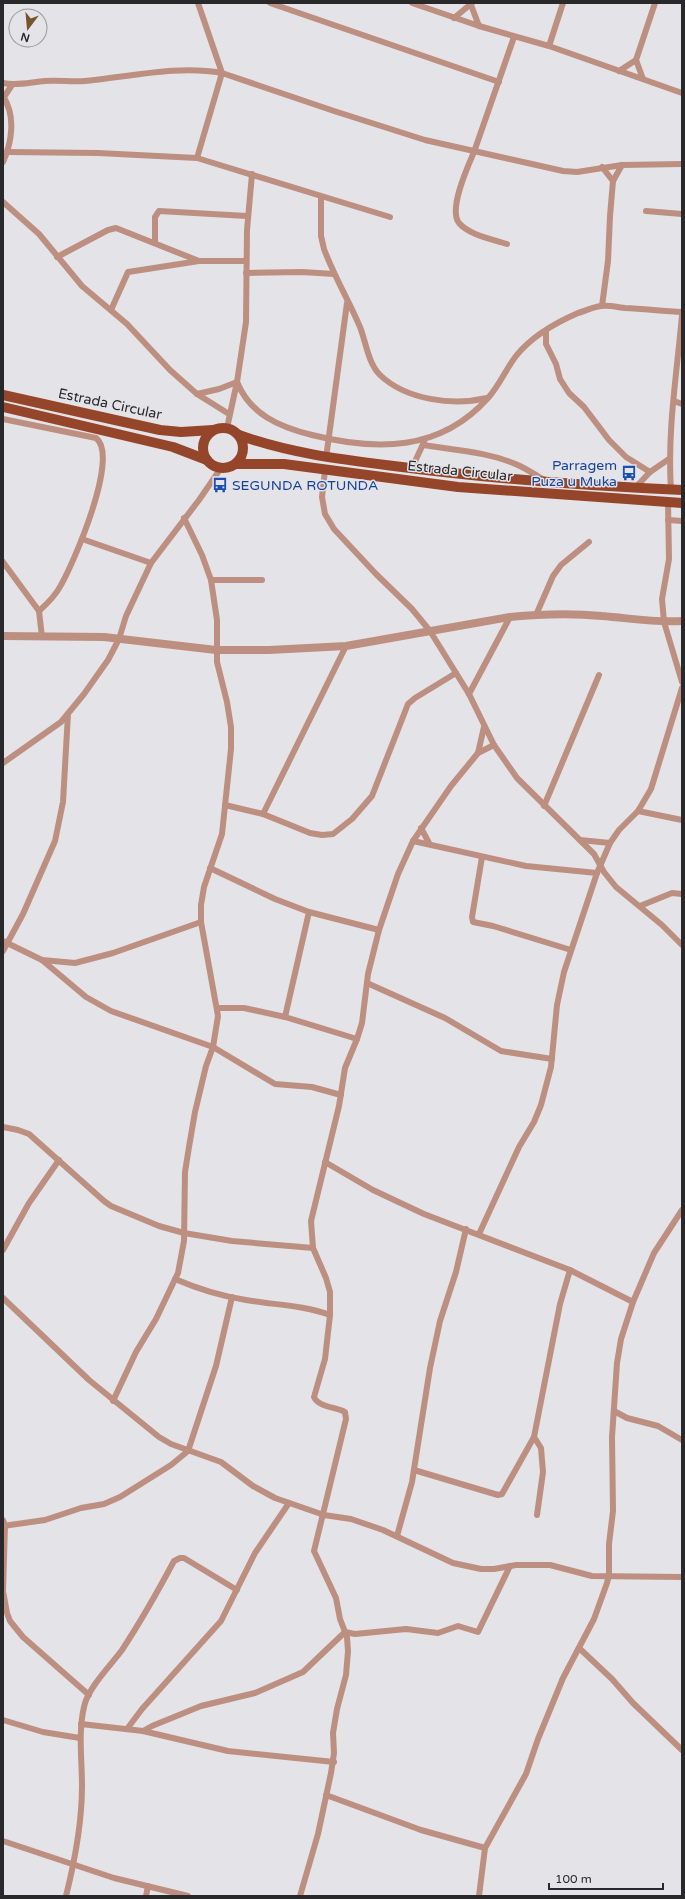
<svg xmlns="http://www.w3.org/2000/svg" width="685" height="1899" font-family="'Varela Round',sans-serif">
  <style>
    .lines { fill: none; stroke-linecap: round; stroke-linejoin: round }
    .minor { stroke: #bd8f80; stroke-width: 6 }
    .tertiary { stroke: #bd8f80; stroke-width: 8 }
    .primary { stroke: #954529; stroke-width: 10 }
    .labels { text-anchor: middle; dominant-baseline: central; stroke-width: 3; stroke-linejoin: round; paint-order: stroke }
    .street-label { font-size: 14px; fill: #29292b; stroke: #e4e3e8 }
    .transit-label { font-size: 14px; fill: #164399; stroke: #e4e3e8; text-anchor: end }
  </style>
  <rect width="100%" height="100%" fill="#e4e3e8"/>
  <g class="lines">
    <g class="minor">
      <path d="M270,3l229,79"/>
      <path d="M412,3l67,23 70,20 133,47"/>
      <path d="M471,5l8,21"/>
      <path d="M454,18l18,-15"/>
      <path d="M549,46l14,-43"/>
      <path d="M619,71l17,-11"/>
      <path d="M643,79l-7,-19 19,-57"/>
      <path d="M3,83c14,3 28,-1 42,-2 13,-1 27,1 40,0 45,-4 92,-16 137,-8l112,38 91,29 138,31 14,1 45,-7 60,-1"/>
      <path d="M3,96c13,20 9,46 0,66"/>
      <path d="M4,97l8,-12"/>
      <path d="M8,152l90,1 99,5 193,59"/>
      <path d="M197,158l25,-85 -24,-70"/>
      <path d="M602,167l11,14"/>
      <path d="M321,197v39l3,13c10,27 25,52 36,78 6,15 8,36 20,48 26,25 73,31 107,23"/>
      <path d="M3,202l36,32 43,52 45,38 43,46 27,24 32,20"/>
      <path d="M646,211l36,3"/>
      <path d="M155,243v-26l4,-6 88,5"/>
      <path d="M507,244c-15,-5 -38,-9 -48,-21 -11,-14 9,-57 15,-71l40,-115"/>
      <path d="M57,257l51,-27 8,-2 83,33h47"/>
      <path d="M246,273l56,-1 32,2"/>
      <path d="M602,306l6,-45 2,-45 3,-35 9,-16"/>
      <path d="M111,310l17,-38 71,-11"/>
      <path d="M546,331v13l10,20 4,15 9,14 15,14 25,33 17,17 24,15"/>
      <path d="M197,394l22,-5 18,-7c13,32 42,45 75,53 64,16 128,17 176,-37 11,-12 18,-29 28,-42 15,-19 39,-33 62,-43 7,-2 15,-6 23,-7 7,-1 16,1 24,2 19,1 38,3 57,4"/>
      <path d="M674,401l8,3"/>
      <path d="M3,419l93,19c24,18 -22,124 -35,147 -5,10 -13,18 -22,26"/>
      <path d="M227,428l10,-46 9,-60 1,-92 5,-56"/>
      <path d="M423,445c32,5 67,7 97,21 8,4 16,9 24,14"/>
      <path d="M326,458l21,-155"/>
      <path d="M412,468l12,-26"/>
      <path d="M325,470l-3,27 3,17 9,15 42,45 36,35 18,22 39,63 25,51 23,33 77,76 10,18 12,15 46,38 20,20"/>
      <path d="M635,488l15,-16 19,-13"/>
      <path d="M671,490c-4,-59 6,-117 11,-175"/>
      <path d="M668,502l1,57 -7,40 2,23 18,60"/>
      <path d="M668,520l14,1"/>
      <path d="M82,539l69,24"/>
      <path d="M3,562l36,49 3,26"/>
      <path d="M211,580h51"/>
      <path d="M536,615l17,-39 8,-11 28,-23"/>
      <path d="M469,694l41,-77"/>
      <path d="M478,753l16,-8"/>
      <path d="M3,763l58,-41 23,-28 24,-34 11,-21 7,-23 25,-53 48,-63 22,-32"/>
      <path d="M225,805l38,9 47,19 12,2 11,-1 19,-15 20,-23 36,-92 7,-6 41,-25"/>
      <path d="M544,806l55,-131"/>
      <path d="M638,811l44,9"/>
      <path d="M263,814l83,-168"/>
      <path d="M421,828l8,15"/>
      <path d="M580,840l30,3"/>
      <path d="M413,841l113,25 71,7"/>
      <path d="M482,857l-10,60 1,5 20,4 78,24"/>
      <path d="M210,868l65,31 34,13 70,18"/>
      <path d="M640,906l32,-13 10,1"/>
      <path d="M3,941l39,19 44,37 25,14 102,36 62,37 37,3 29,8"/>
      <path d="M3,951l20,-37 32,-73 8,-39 5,-88"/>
      <path d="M42,960l33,3 38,-10 88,-31"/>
      <path d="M367,983l78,35 56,33 51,8"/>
      <path d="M217,1008h27l41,9 72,22"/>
      <path d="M285,1017l24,-105"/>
      <path d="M3,1127l15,3 11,4 75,67 7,5 48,20 25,7 48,8 81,7"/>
      <path d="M325,1162l48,28 51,24 146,56 63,32"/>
      <path d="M479,1234l40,-87 15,-25 7,-17 10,-38 6,-62 7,-33 33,-99 13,-30 9,-13 19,-19 13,-22 31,-101"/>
      <path d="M3,1250l26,-47 30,-43"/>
      <path d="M175,1279c23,10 46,17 71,21 28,5 57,5 84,15"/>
      <path d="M3,1298l86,82 70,57 12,7 50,18 32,24 22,12 49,17 27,4 32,11 70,33 28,6h13l22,-4h34l42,11 90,1"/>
      <path d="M113,1401l23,-49 20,-33 22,-46 6,-32 1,-69 4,-25 6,-35 11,-46 7,-19 5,-31 -17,-94v-17l3,-18 18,-53 9,-85v-22l-4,-25 -10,-40v-42l-6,-40 -9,-25 -18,-37"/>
      <path d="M614,1411l13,7 31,8 24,14"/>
      <path d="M534,1437l7,11 2,24 -6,43"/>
      <path d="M414,1470l84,25 4,-1 32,-57 26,-133 10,-34"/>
      <path d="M3,1520l2,5 -2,66 4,22 3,8 13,16 66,58"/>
      <path d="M3,1526l42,-6 36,-12 23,-4 16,-7 51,-32 17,-14 28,-85 16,-69"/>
      <path d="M397,1536l15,-54 18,-114 10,-47 16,-49 10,-43"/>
      <path d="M579,1648l33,31 21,24 49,47"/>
      <path d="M3,1720l40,12 37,6"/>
      <path d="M81,1724l62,7 85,20 106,11"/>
      <path d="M127,1729l15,-20 79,-88 34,-68 34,-50"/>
      <path d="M143,1731l9,-5 49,-20 54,-13 48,-21 42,-40 10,2 51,-5 32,4 20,-7 20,6 32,-66"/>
      <path d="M326,1795l95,35 64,18"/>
      <path d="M3,1841l111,37 74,18"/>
      <path d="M66,1896c9,-36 16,-73 16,-110 0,-27 -4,-53 2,-79 3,-18 27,-42 38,-57 19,-29 36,-59 52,-89l6,-3h4l53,32"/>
      <path d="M146,1896l2,-10"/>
      <path d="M300,1896l18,-62 13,-61 3,-20 -1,-20 4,-24 9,-34 2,-24 -1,-14 -7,-18 -4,-21 -22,-47 32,-132 -1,-7c-9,-5 -27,-5 -31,-15l11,-38 5,-44v-23l-4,-14 -13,-30 -2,-27 28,-115 6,-38 12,-29 5,-16 6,-49 11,-44 19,-56 15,-33 38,-55 27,-33 6,-26"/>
      <path d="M479,1896l6,-48 41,-74 12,-35 25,-61 31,-59 13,-36 2,-8v-31l4,-33 -1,-74 5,-74 4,-24 12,-37 21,-49 28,-43"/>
    </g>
    <path class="tertiary" d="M3,636l101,1 112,13h53l77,-4 164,-29c30,-3 62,-4 92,-1 27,2 53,7 80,5"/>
    <g class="primary">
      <path d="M3,395l157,35 21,2 32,-2"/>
      <path d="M3,407l170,40 34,13"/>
      <circle cx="223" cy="448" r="20"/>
      <path d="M239,435c52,19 107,25 163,32 93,12 186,19 280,23"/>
      <path d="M236,464h48l174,23 224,16"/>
    </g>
  </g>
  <defs>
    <symbol id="bus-bare" viewBox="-9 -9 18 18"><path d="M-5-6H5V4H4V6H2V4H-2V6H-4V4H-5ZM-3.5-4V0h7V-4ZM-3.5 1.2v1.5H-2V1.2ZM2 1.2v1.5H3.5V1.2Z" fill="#1a4fb4" stroke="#e4e3e8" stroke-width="2.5" paint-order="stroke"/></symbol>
  </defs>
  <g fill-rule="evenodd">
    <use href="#bus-bare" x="618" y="462" width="22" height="22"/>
    <use href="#bus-bare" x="209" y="474" width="22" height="22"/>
  </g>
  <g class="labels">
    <g class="street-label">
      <text transform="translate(110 404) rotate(12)">Estrada Circular</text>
      <text transform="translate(460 471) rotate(6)">Estrada Circular</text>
    </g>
    <g class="transit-label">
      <text x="617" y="465">Parragem<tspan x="617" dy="16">Puza u Muka</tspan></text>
      <text x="232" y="485" text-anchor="start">SEGUNDA ROTUNDA</text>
    </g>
  </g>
  <rect width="685" height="1899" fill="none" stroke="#29292b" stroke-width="8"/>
  <g transform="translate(28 28) rotate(196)"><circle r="19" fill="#e4e3e8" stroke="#99999c"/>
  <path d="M0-3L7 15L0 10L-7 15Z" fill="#77542d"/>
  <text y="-6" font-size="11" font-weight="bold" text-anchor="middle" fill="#29292b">N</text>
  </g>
  <path d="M549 1883v6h114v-6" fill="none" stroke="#29292b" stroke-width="2"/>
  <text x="555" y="1883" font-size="12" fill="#29292b" stroke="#e4e3e8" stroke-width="3" paint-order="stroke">100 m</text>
</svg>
